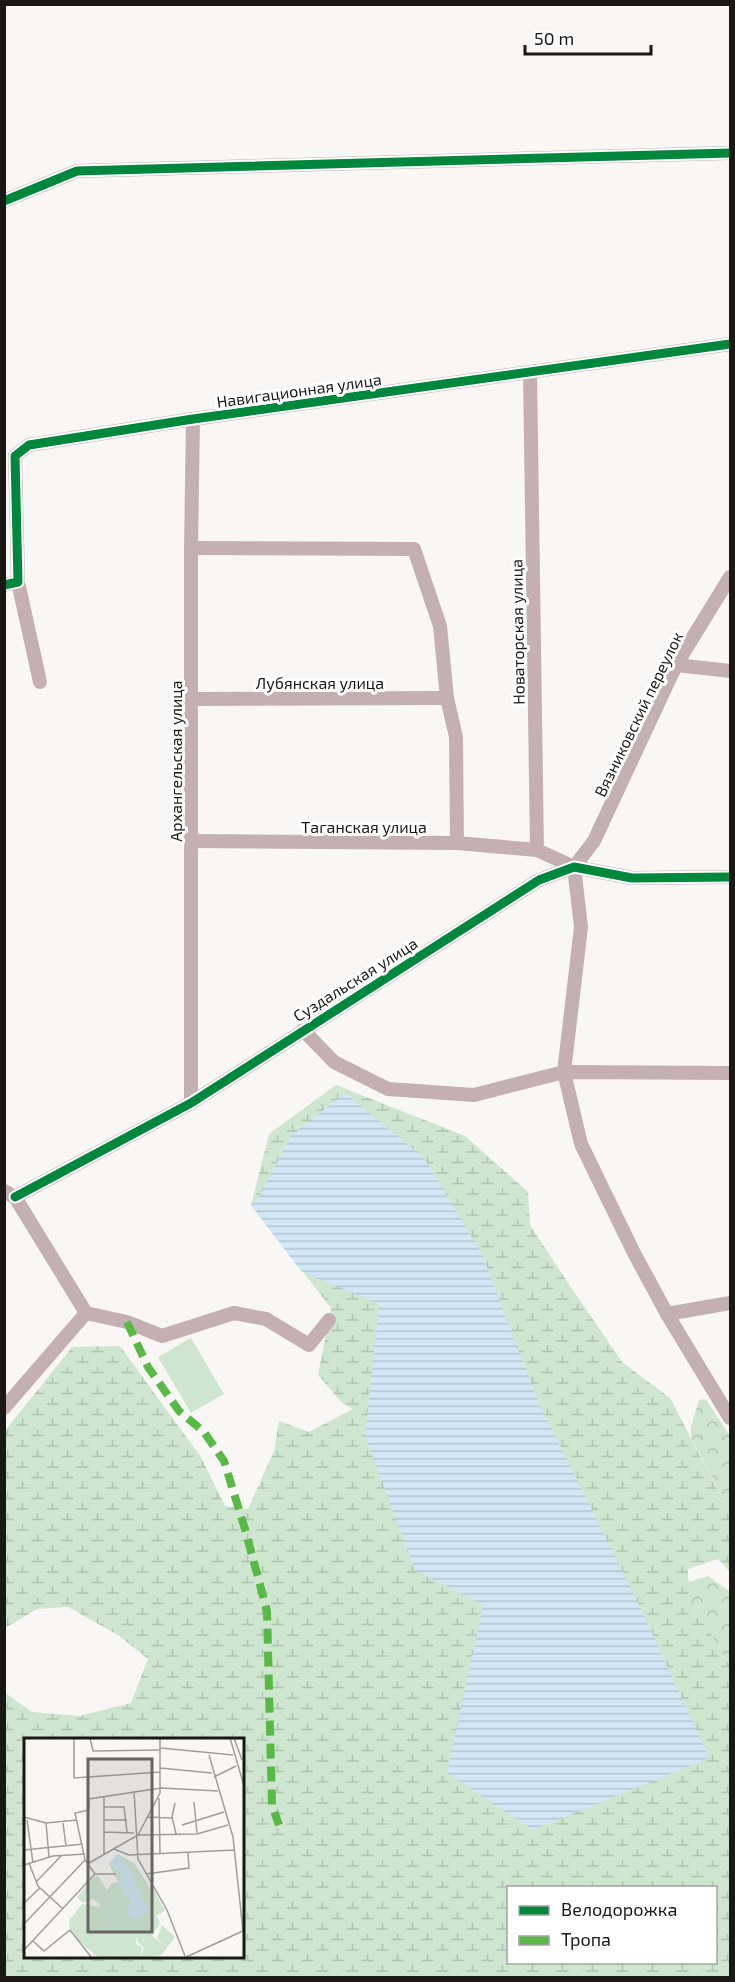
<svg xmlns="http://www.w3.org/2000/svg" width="735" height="1982" font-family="'Exo 2',sans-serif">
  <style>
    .forest { fill: url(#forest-crowns) }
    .wetland { fill: url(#wetland-marsh); fill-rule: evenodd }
    .pitch { fill: #cee5d0 }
    .water { fill: url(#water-rules) }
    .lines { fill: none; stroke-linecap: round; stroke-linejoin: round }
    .minor { stroke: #c4b0b3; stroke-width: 14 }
    .quiet { stroke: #58b947; stroke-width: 8; stroke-dasharray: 15 8; stroke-linecap: butt }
    .cycleway-casing { stroke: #fff; stroke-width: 13 }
    .cycleway { stroke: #00873e; stroke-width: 9 }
    .labels { text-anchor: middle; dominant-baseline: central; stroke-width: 6; stroke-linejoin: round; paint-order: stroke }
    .street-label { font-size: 16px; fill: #191816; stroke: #fff }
    .inset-road { fill: none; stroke: #9f9e9c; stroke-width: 1.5 }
    .view { fill: #676664; fill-opacity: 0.15; stroke: #676664; stroke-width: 3 }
    .inset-edge { fill: none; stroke: #191816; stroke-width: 3 }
  </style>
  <defs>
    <pattern id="forest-crowns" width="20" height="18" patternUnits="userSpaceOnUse" patternTransform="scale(1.5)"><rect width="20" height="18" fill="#cee5d0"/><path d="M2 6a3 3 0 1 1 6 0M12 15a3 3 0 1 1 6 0" fill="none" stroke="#b0c4b2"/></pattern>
    <pattern id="wetland-marsh" width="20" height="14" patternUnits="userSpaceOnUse" patternTransform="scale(1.5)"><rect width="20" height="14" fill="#cee5d0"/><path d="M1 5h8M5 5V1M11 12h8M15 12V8" fill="none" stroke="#b0c4b2"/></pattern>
    <pattern id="water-rules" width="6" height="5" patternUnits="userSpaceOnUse" patternTransform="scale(1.5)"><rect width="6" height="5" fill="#d0e6f4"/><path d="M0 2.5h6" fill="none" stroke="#b2c5d0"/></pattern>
  </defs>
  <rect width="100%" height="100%" fill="#f9f7f5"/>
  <g class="forest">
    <path d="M706,1399l24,37v77l-39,-76v-10l8,-27z"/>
    <path d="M708,1576l22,16v74l-42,-69v-15z"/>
  </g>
  <path class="wetland" d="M336,1085l129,51 63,56 2,33 42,64 51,74 47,35 60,115v59l-12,-13 -30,10 1,28 41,69v311h-725l-1,-285 28,20 47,4 52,-13 17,-44 -30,-24 -50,-28 -31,2 -32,19v-197l67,-84 48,-1 81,111 24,49 23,3 26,-58 5,-30 30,11 44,-23 -11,-6 -24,-28 13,-67 -80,-103 18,-71zM26,1739h217v217h-217zM508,1888h208v74h-208z"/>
  <path class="pitch" d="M191,1338l33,56 -33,19 -33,-56z"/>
  <path class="water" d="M345,1093l79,65 57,94 57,149 101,204 70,153 -176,72 -86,-57 36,-168 -68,-35 -50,-134 14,-132 -78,-33 -50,-66 7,-6 33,-63z"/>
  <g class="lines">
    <g class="minor">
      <path d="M4,201l73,-30 653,-18"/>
      <path d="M530,373l7,477 37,17"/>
      <path d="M191,548l223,1 26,77 7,72 9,39 1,106"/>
      <path d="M18,582l22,100"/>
      <path d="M4,585l14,-3 -3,-126 14,-11 164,-26 537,-75"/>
      <path d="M676,665l54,6"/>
      <path d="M192,699l255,-1"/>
      <path d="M191,841l266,2 80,7"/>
      <path d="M574,867l7,60 -17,145 17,72 53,109 33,61 63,104"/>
      <path d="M574,867l20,-26 82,-176 54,-88"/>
      <path d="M303,1030l31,32 54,27 86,6 90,-23 166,1"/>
      <path d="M191,1103v-555l2,-129"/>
      <path d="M4,1191l11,6 71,116 41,9 35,14 72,-23 32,6 43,26 20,-25"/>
      <path d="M15,1197l176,-94 348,-223 35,-13 58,11 98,-1"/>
      <path d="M667,1314l63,-11"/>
      <path d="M4,1408l82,-95"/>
    </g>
    <path class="quiet" d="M127,1322l21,45 31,44 25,21 20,29 21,68 22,82 5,194 7,20"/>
    <defs>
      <g id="cycleway">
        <path d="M4,201l73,-30 653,-18"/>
        <path d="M4,585l14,-3 -3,-126 14,-11 164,-26 537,-75"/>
        <path d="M15,1197l176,-94 348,-223 35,-13 58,11 98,-1"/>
      </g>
    </defs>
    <use href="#cycleway" class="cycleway-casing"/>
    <use href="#cycleway" class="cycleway"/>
  </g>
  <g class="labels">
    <g class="street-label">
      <text transform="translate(299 390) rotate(-8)">Навигационная улица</text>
      <text transform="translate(517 632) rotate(-91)">Новаторская улица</text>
      <text x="320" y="682">Лубянская улица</text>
      <text transform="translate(638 714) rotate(-64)">Вязниковский переулок</text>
      <text transform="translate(175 761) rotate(-90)">Архангельская улица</text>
      <text x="364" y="826">Таганская улица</text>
      <text transform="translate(355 979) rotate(-32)">Суздальская улица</text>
    </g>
  </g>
  <g transform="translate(24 1738)">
    <rect width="220" height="220" fill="#f9f7f5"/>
    <path d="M46,178l19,22 9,-2 15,12 3,10h-17l-19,-16 -11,-15zM116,199l10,11 5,-4 9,5 -2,6 -22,3 4,-10 -8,-8z" fill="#cee5d0"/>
    <path d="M125,143l16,30 -5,3 -4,1 -8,-17 6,-1zM138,187l13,12 -13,18 2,-6 -9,-5h8l-6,-6z" fill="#cee5d0"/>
    <path d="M93,116l17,9 12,18 8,16 -6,1 12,25 -8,13 11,8 -14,5 -6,-10 -7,-1v6l6,3 -2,11h-24l-3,-10 -15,-12 -11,3 -6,-3 -2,-9 -7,-4v-6l10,-13 17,3 1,-3 -7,-5 -10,4 -6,-6 17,-20 4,-1 9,14 5,-7 6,-1 -9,-18z" fill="#cee5d0"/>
    <path d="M94,116l11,14 20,44 -15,7 -7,-5 3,-15 -6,-3 -5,-12 2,-11 -12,-9z" fill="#d0e6f4"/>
    <path class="inset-road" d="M50,0v40l86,-6M66,0l3,13 68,-1M206,0l15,51M210,0l8,22M137,10l72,7M185,17l24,82 10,94M136,30l52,5M190,39l22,-11M110,53l4,68 29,51 18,46M135,60l1,55M170,64l3,31M151,65l-3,14 4,17M80,69h20l3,25M0,79l22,6 31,-3M123,79l25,1M3,82l6,43M80,82h23M22,85l3,34M39,85l3,23M158,87l42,-13M80,94l30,1M114,97l22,-42v-55M90,111l15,6 105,-5M0,112l59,-6M80,117v-59M5,125l9,23 24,22M65,125l49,-28 59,-1 31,-9M0,127l29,-9 32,-2M92,136h-21l-10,-14 -10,-47 14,-3v-11l72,-11 57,3M122,136l43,-6 -1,-16M13,143l24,-25M0,165l16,-15M0,186l61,-64M9,203l11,10 26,-21 22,28M0,212l71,-76M160,220l61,-28"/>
    <path class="view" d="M64,21h64v173h-64z"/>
    <rect width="220" height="220" class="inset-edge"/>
  </g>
  <rect width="735" height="1982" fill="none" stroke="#191816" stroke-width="12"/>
  <rect x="507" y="1886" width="210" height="78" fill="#ffffff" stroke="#a3a3a2" stroke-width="1.5"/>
  <rect x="519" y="1906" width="30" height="9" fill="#00873e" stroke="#a3a3a2" stroke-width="1.5"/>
  <text x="561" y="1916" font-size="18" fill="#191816">Велодорожка</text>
  <rect x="519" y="1936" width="30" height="9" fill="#58b947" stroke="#a3a3a2" stroke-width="1.5"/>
  <text x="561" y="1946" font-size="18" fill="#191816">Тропа</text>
  <path d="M525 45v9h126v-9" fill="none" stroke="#191816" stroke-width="3"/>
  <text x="534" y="45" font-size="18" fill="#191816" stroke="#ffffff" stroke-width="4.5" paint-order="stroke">50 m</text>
</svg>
